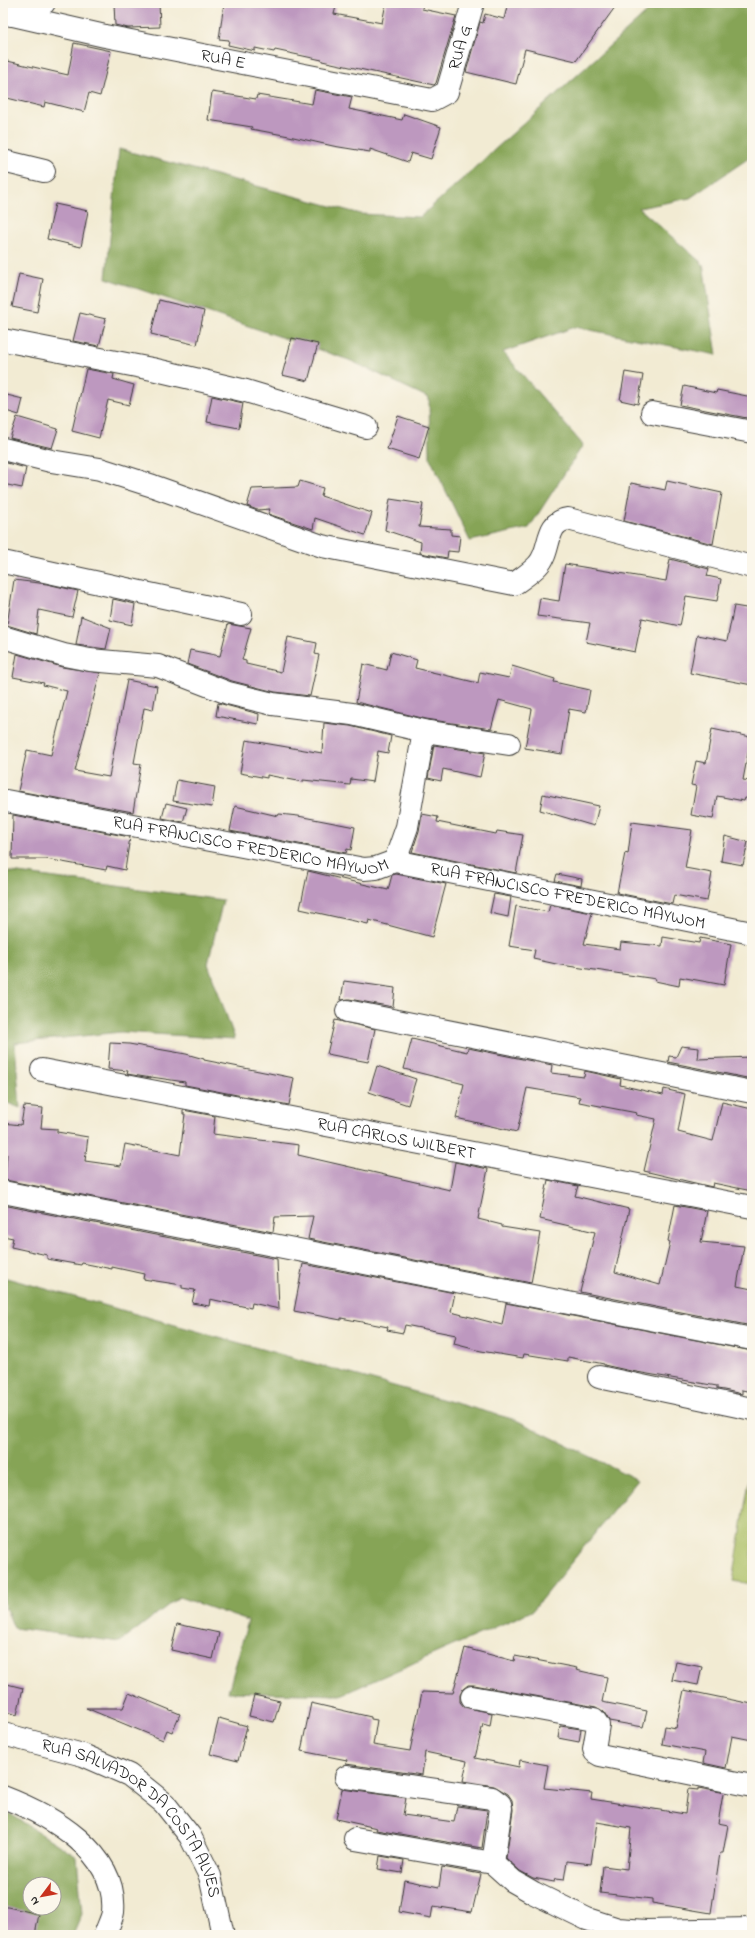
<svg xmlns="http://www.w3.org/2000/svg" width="755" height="1938" font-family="'Indie Flower',sans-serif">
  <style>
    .green { fill: #a9bd61; stroke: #626c3e }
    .forest { fill: #86a457; stroke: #51603a; fill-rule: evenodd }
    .building { fill: #bd98bf }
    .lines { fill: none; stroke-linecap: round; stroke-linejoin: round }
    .minor-casing { stroke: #3c3b37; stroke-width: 24 }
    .minor { stroke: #fff; stroke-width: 22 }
    .labels { text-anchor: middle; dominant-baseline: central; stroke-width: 3; stroke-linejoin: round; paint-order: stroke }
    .street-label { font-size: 17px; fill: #1c1c1c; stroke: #fbf7ec }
  </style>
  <rect width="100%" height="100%" fill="#fbf7ec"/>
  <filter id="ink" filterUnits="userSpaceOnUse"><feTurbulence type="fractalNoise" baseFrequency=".025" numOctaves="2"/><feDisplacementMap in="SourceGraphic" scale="8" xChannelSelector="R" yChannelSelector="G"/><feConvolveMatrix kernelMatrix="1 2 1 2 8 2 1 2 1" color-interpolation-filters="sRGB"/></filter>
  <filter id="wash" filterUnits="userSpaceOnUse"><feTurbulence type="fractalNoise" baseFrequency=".012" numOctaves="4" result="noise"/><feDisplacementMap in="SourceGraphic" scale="16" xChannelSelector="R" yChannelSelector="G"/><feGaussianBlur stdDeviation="0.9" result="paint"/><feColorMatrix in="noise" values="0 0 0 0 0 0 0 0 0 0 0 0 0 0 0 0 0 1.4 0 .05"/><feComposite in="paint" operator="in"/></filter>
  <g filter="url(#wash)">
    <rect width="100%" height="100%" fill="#f2ebd3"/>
    <path class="green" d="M752,1461v123l-19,-3z"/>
    <g class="forest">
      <path d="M657,3h95v153l-62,42 -51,10 64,56 14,91 -142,-28 -72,25 80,93 -54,83 -59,13 -40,-83 -1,-60 -80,-38 -243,-82 13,-129 242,65 59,3z"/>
      <path d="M3,871l220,29 -15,64 27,75 -114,-7 -106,11 5,65 -17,-7z"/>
      <path d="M3,1277l513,143 122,60 -106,131 -191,84 -113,-3 20,-71 -69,-24 -59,45 -106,-14 -11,-26z"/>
      <path d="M3,1812l9,3 65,42 5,57 -9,21h-70zM30,1884h24v24h-24z"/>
    </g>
    <g id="blocks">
      <g class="building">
        <path d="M114,3h45l1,24 -32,1 -13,-3z"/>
        <path d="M224,3h113l-3,11 48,9 4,-20h37l-1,6 34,7 -20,67 -2,2 -112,-24v-1l-47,-10 -1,2 -19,-4v3l-27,-6 1,-5 -10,-1z"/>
        <path d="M508,3h110l-42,58 -51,-12 -9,35 -50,-12 14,-50 3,1 2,-9 19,5z"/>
        <path d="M74,43l37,8 -11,45 -11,-3 -5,19 -39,-10 -1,5 -41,-10v-37l65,15z"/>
        <path d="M315,90l37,7 -3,12 53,11 2,-6 37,13 -10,32 -20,-6 -3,9 -38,-13v3l-37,-6 -44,-10 -38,-7 1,-2 -44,-7 4,-28 44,7 1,-4 55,9z"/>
        <path d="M55,204l33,7 -7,36 -34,-8z"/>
        <path d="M19,274l24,5 -6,33 -25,-5z"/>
        <path d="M159,300l45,11 -7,34 -46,-11z"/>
        <path d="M80,313l26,6 -7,27 -26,-5z"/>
        <path d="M292,338l26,6 -10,37 -26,-6z"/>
        <path d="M86,369l28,5 -1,5 21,6 -5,20 -21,-5 -9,38 -27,-7z"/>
        <path d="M625,372l18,3 -5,29 -18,-4z"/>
        <path d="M684,386l32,7 1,-3 35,7v22l-72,-14z"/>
        <path d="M3,394l20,5 -4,16 -16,-5z"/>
        <path d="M212,396l31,7 -4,25 -32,-6z"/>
        <path d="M398,416l31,10 -10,33 -32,-10z"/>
        <path d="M17,417l41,12 -6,19 -42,-10z"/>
        <path d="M3,462l23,6 -4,20 -19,-4z"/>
        <path d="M300,481l23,7 -2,8 51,17 -7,22 -50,-17 -2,11 -45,-15 2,-5 -13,1 -10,-4 5,-17 46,-2z"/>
        <path d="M667,481l55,12 -9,51 -89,-23 7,-38 34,7z"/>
        <path d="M390,499l33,5 -4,23 32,2v6l9,1 -2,16 -10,-1 -1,7 -27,-5 1,-11 -36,-12z"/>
        <path d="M670,559l39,10 -2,7 14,3 -4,22 -31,-5 -6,30 -38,-8 -7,34 -49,-10 4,-19 -53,-7 3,-18 19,3 6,-37 101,17z"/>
        <path d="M14,580l33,4 31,7 -6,26 -33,-7 -3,24 -29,-9z"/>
        <path d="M113,599l22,5 -3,21 -22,-5z"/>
        <path d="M734,606l18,3v76l-62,-12 7,-38 30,6z"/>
        <path d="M81,616l30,12 -5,21 -30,-4z"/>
        <path d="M228,624l23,4 -9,32 4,1v3l35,8 7,-35 29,6 -2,11 4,1 -9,41 -35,-4 -43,-11 -45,-17 3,-14 30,6z"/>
        <path d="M391,652l26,8 -2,8 63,15 2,-11 29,6 3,-12 43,13 -1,3 36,8 -4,22 -17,-3 -7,45 -37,-6 7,-39 -33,-9 -8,29 -65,-10 -70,-17 7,-38 24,6z"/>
        <path d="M17,654l45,13 38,6 -25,98 34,6 18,-97 30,6 -4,24 -9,-2 -10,55 7,1 -8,48 -115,-21 9,-41 24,5 16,-64 -24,-6 1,-2 -31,-6z"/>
        <path d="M218,703l41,11 -1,10 -42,-8z"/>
        <path d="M324,723l26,3 41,10 -3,17 -10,-2 -5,31 -22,-3 -1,6 -47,-5v2l-36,-7v3l-27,-5 6,-33 76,13z"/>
        <path d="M712,729l39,8 -8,43 9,1v18l-7,-1 -1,3 -27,-5 -4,23 -22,-4 5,-29 -5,-1 5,-24 10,2z"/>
        <path d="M434,745l51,8 -5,24 -37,-8 -2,12 -13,-3z"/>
        <path d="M177,780l38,7 -3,20 -39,-6z"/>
        <path d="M543,794l56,12 -5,20 -54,-16z"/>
        <path d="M166,803l21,5 -4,14 -21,-4z"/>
        <path d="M235,806l43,10 1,-2 19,2 57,11 -4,23 -4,-1 -1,4 -116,-22z"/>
        <path d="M422,814l16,3 -1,5 59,12 1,-3 26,4 -7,38 -104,-21 7,-21z"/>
        <path d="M13,815l117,22 -5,33 -18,-4 -1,4 -60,-11h-34z"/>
        <path d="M632,822l60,8 -7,38 27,5 -5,28 -33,-6 -2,9 -55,-11 8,-40 3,1z"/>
        <path d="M725,836l23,6 -5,23 -22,-4z"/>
        <path d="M308,871l80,19 4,-15 4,-1 50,10 -14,53 -63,-17 -1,4 -68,-15z"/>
        <path d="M557,874l25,5 -1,7 -26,-5z"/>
        <path d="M494,894l17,3 -3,20 -18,-4z"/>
        <path d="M550,905l42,8 -8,31 36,5 1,-7 41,4 1,-9 36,6 1,-5 31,6 -7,41 -44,-8 -1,9 -24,-5 1,-2 -95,-14 -28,-6 2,-9 -26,-4 7,-40 32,6z"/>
        <path d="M344,981l51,7 -2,19 -44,-8 -8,1z"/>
        <path d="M335,1020l40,9 -7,33 -41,-8z"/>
        <path d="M412,1039l55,13 1,-4 84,17 -1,8 33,4 1,-6 36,8 -1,6 43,10 1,-6 21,5 -7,38 35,9 9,-39 30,7v82l-39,-8 -1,4 -68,-16 12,-52 -20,-4 1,-2 -58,-11 1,-5 -53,-9 -10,44 -61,-14 8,-34 -60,-15z"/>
        <path d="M110,1043l19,1 57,10 18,5v1l90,18 -5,27 -104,-20v-3l-34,-5v1l-24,-4 1,-3 -20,-2z"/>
        <path d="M681,1046l18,2 -1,11 54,-2v22l-84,-17 1,-6 7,1z"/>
        <path d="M377,1066l39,13 -8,26 -39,-13z"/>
        <path d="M24,1106l19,2 -2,20 16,1v3l31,5 -3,24 36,5 4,-22 55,11 5,-41h-2v-4l32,6 -2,18 86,11 -1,10 152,35 5,-28 33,7 -10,50 24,6v2l38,6 -9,50 -223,-44 5,-23 -38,1 -2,15 -268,-52 2,-26 -4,-1v-30l18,2z"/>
        <path d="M548,1180l30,6 -3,10 54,13 -14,63 45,13 10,-43 -2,-1 7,-36 32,6 -6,31 43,4 -7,40 15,3v37l-172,-34 15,-60 -55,-13z"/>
        <path d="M3,1205l274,54 2,50 -27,-6 -1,5 -41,-9 -1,7 -17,-3 3,-13 -13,-2v-3l-39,-6 1,-5 -32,-7v2l-30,-6 -1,2 -34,-6v-4l-36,-8 2,-9 -10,-2z"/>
        <path d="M303,1264l152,29 -4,19 51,13 4,-22 246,48v41l-10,-2v4l-18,-4 -7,-1v-3l-86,-15 -27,-6v-1l-36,-7v4l-44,-7 -1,4 -42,-7 -27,-7 2,-9 -51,-10 -2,8 -16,-3 1,-3 -47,-9v2l-47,-9z"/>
        <path d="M177,1624l42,9 -6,26 -42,-9z"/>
        <path d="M465,1648l49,13 1,-5 62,12 -1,2 31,7 -5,25 45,9 -4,16 -34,-6 -5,-9 -8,-5 -122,-22h-6l-5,4 -3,6v7l4,5 28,6 -2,13 -7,-2 -8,34 44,9 1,-7 28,5 -4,23 48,5 -1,6 94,15 3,-25 10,1v-2l23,4 2,2 -5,29 10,2 -5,28h-3l-9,60 -59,-10v-4l-52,-6 3,-27 24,3 4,-41 -34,-6 -6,42 -24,-3 -3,19 -9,-1 -1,3 -21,-4 -13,-7 -14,-13 7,-48 -1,-10 -4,-6 -14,-8 -31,-5 4,-20 -42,-9 -3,23 -76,-11 1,-4 -46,-9 10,-48 60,14v2l6,1 -4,25 37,6 12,-59 31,1z"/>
        <path d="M676,1662l26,5 -4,18 -26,-5z"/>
        <path d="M3,1683l20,5 -6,27 -14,-4z"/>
        <path d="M684,1690l68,14v36l-20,-4 -6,32 -23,-5 2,-11 -43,-8 3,-18 11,2z"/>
        <path d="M129,1693l51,21 -8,18 -5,-2 -4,10 -77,-32h37z"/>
        <path d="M254,1695l26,6 -6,21 -25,-6z"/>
        <path d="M219,1718l28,8 -9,35 -28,-7z"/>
        <path d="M560,1726l21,3 -2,13 -21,-4z"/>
        <path d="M342,1789l64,9 -3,17 51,7 3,-16 30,4 -5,38 -106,-18 1,-2 -41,-9z"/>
        <path d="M380,1856l24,4 -2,13 -24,-4z"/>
        <path d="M442,1867l39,7 -9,38 -39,-6 -2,12 -32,-6 5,-32 35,7z"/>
        <path d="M3,1906l36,8 -4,21h-32z"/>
      </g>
    </g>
  </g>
  <g filter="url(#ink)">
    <use href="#blocks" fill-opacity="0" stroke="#3c3b37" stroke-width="1"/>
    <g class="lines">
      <defs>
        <g id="minor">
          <path id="s1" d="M3,5l10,10 92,21 327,64 15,-8 26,-89"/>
          <path d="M11,15l33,-12"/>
          <path d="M3,161l41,10"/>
          <path d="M3,340l149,29 94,22 120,36"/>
          <path d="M652,413l100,19"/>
          <path d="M3,449l48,12 49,8 53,17 169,60 192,38c8,-6 18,-12 24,-19 14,-14 6,-43 30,-46l184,48"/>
          <path d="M3,562l238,52"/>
          <path d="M3,637l61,18 26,5 68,6 70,27 45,11 79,10 72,17 85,13"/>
          <path id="s2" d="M6,801l358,68 12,-1 19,-7 357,72"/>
          <path d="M395,861l12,-34 17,-96"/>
          <path d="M347,1011l405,81"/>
          <path id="s3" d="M42,1070l710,137"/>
          <path d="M3,1192l749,147"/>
          <path d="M599,1377l153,32"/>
          <path d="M472,1697l122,22 4,6 -4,24 1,3 5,3 152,31"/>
          <path id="s4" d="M3,1734l80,21 46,20 35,28 26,33 20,40 13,59"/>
          <path d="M346,1777l146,21 8,6 1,4 -8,55"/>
          <path d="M3,1797c47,18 115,55 110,115 -1,7 -6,16 -8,23"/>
          <path d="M355,1839l138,24"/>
          <path d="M493,1863l20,18 21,12 53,26 31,10 28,2 106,-2"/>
        </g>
      </defs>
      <use href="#minor" class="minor-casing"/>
      <use href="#minor" class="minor"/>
    </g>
  </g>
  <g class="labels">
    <g class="street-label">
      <text stroke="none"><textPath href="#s1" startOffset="505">RUA G</textPath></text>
      <text stroke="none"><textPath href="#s1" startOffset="229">RUA E</textPath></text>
      <text stroke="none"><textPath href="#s2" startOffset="249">RUA FRANCISCO FREDERICO MAYWOM</textPath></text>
      <text stroke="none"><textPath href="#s2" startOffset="573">RUA FRANCISCO FREDERICO MAYWOM</textPath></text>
      <text stroke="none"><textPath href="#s3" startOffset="361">RUA CARLOS WILBERT</textPath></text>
      <text stroke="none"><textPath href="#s4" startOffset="163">RUA SALVADOR DA COSTA ALVES</textPath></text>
    </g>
  </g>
  <rect width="755" height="1938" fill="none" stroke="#fbf7ec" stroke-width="16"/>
  <g transform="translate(42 1896) rotate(238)"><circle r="19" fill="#fbf7ec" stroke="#a29f99"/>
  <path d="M0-3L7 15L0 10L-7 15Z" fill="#c8321e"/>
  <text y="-6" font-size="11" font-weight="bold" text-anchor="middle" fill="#1c1c1c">N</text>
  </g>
</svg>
